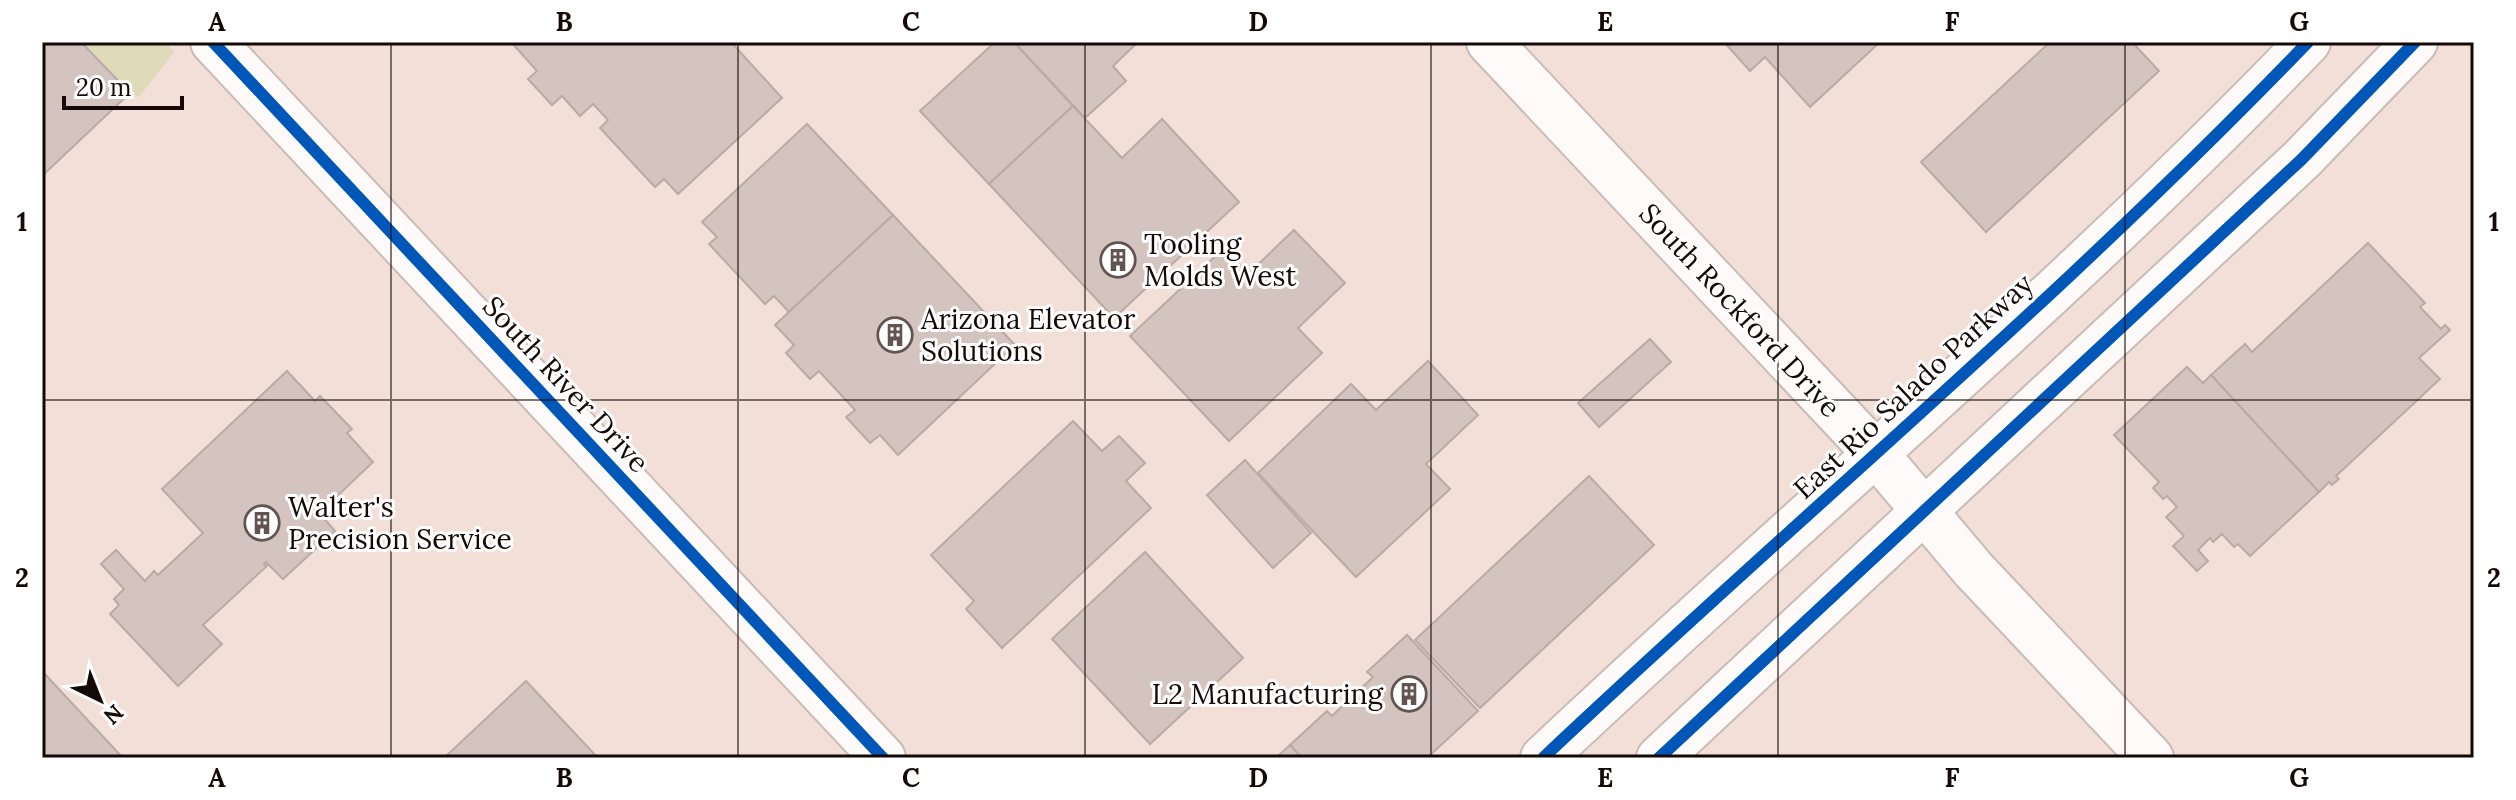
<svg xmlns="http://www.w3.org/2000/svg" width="2516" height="800" font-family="Lora,serif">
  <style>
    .green { fill: #dfdaba }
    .building { fill: #d3c4bf; stroke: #b9aaa5; stroke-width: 2 }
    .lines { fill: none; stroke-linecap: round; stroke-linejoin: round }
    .minor-casing { stroke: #c9bbb6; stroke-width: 48 }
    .secondary-casing { stroke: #c9bbb6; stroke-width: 48 }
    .minor { stroke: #fdfaf9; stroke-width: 44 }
    .secondary { stroke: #fdfaf9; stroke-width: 44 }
    .cycleway-casing { stroke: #fff; stroke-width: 17 }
    .cycleway { stroke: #0057b8; stroke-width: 12 }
    .grid { fill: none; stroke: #140906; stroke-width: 2; stroke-opacity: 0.55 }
    .labels { text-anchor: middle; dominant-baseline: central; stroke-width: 6; stroke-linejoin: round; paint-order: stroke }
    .poi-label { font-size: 28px; fill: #140906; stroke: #fff; text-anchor: start }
    .street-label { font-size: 28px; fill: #140906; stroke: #fff }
    .neatline { fill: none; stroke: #140906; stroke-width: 3 }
    .grid-label { font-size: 26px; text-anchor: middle; font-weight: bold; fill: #140906 }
  </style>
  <rect width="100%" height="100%" fill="#f2dfd8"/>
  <path class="green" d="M81,42h84l9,10 -35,45 -9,-4z"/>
  <g class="building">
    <path d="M42,42h39l49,51 -88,83z"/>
    <path d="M511,42h220l51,56 -104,96 -14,-15 -9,8 -55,-59 8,-8 -15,-16 -13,12 -18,-20 -10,9 -24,-26 9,-8z"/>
    <path d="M995,42h19l59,64 -84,78 -69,-73z"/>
    <path d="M1014,42h124l-25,24 13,15 -41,37z"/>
    <path d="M1724,42h156l-70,65 -45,-50 -15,14z"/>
    <path d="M2050,42h82l27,29 -173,161 -65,-70z"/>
    <path d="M1073,106l49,52 40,-39 77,83 -125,116 -125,-134z"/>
    <path d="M807,124l86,91 -104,97 -15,-16 -9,8 -56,-60 8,-7 -15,-15z"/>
    <path d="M893,215l122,130 -117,110 -18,-20 -10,8 -24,-26 9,-7 -36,-39 -9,8 -24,-26 8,-8 -19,-20z"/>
    <path d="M1294,230l51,53 -47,45 24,25 -93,88 -99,-105 94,-88 24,26z"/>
    <path d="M2368,243l57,60 -5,4 21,22 4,-4 5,5 -31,28 21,21 -104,97 3,3 -7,6 -3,-3 -10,10 -108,-117 34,-31 7,8z"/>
    <path d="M1650,339l21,23 -72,65 -21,-24z"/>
    <path d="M1428,361l50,54 -52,49 24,25 -94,88 -98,-104 93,-89 25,26z"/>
    <path d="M2187,367l16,16 8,-8 108,117 -69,64 -12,-12 -4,3 -12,-13 -9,8 -3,-4 -12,12 10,11 -11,10 -24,-25 11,-10 -18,-19 11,-10 -10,-11 -4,3 -10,-11 6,-6 -45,-47z"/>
    <path d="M287,371l28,30 5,-5 32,33 -5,4 26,29 -43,41 4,5 -9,8 -4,-4 -1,2 15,17 -52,48 -17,-17 -2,2 3,2 -64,59 19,19 -44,42 -68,-72 9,-9 -5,-6 10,-10 -23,-25 15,-14 29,31 9,-10 4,4 45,-42 -41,-44z"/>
    <path d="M1073,421l29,30 17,-15 26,27 -19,18 25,27 -149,140 -36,-39 8,-8 -43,-46z"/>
    <path d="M1245,460l66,73 -38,35 -66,-73z"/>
    <path d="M1589,476l65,69 -174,163 -65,-68z"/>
    <path d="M1145,552l98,106 -93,86 -98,-105z"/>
    <path d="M1407,635l71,76 -51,47h-125l-12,-13 37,-34 5,5 41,-39 -6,-5z"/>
    <path d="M42,671l81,87h-81z"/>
    <path d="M526,681l72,77h-154z"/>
    <path d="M1290,745l12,13h-26z"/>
  </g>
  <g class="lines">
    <defs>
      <g id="minor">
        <path d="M213,42l670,716"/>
        <path d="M1489,42l388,413 96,114 178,189"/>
      </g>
      <g id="secondary">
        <path d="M1543,758c254,-240 523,-464 765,-716"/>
        <path d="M1659,758l643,-599 113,-117"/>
      </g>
    </defs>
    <use href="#minor" class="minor-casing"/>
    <use href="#secondary" class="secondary-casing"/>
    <use href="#minor" class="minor"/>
    <use href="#secondary" class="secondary"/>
    <defs>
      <g id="cycleway">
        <path d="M213,42l670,716"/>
        <path d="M1543,758c254,-240 523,-464 765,-716"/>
        <path d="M1659,758l643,-599 113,-117"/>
      </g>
    </defs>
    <use href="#cycleway" class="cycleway-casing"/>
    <use href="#cycleway" class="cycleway"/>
  </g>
  <path class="grid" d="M391,42v716M738,42v716M1085,42v716M1431,42v716M1778,42v716M2125,42v716M42,400h2432"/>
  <defs>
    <symbol id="building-ring" viewBox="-11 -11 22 22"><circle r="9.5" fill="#fff" stroke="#625450" stroke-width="1.5"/><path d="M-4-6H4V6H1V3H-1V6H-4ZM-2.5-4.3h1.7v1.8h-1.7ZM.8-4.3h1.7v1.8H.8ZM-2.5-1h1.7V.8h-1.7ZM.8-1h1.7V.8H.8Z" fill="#625450"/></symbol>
  </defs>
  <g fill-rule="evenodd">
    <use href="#building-ring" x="1098" y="240" width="40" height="40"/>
    <use href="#building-ring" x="875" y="315" width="40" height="40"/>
    <use href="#building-ring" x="242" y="503" width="40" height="40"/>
    <use href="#building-ring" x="1389" y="674" width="40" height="40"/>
  </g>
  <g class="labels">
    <g class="poi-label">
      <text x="1144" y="244">Tooling<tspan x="1144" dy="32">Molds West</tspan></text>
      <text x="921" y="319">Arizona Elevator<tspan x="921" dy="32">Solutions</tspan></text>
      <text x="288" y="507">Walter's<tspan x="288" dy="32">Precision Service</tspan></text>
      <text x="1383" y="694" text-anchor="end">L2 Manufacturing</text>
    </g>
    <g class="street-label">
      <text transform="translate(1740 310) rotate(47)">South Rockford Drive</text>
      <text transform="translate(566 384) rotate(47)">South River Drive</text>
      <text transform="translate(1913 386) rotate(-43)">East Rio Salado Parkway</text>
    </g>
  </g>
  <rect width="2516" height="800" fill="none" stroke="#ffffff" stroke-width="88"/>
  <g transform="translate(100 700) rotate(137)" stroke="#ffffff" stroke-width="6" paint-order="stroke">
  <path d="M0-6L14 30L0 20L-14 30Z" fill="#140906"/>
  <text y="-12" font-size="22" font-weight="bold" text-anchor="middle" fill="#140906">N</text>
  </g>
  <path d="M64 96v12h118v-12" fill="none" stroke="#140906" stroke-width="4"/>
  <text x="76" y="96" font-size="24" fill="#140906" stroke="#ffffff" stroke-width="6" paint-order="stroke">20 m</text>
  <rect x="44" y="44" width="2428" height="712" class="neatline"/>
  <g class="grid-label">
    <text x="217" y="31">A</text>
    <text x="564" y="31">B</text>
    <text x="911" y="31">C</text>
    <text x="1258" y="31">D</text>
    <text x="1605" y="31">E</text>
    <text x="1952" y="31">F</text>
    <text x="2299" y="31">G</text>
    <text x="22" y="231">1</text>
    <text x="2494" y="231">1</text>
    <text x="22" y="587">2</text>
    <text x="2494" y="587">2</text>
    <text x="217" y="787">A</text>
    <text x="564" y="787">B</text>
    <text x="911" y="787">C</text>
    <text x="1258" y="787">D</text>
    <text x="1605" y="787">E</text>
    <text x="1952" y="787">F</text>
    <text x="2299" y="787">G</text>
  </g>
</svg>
